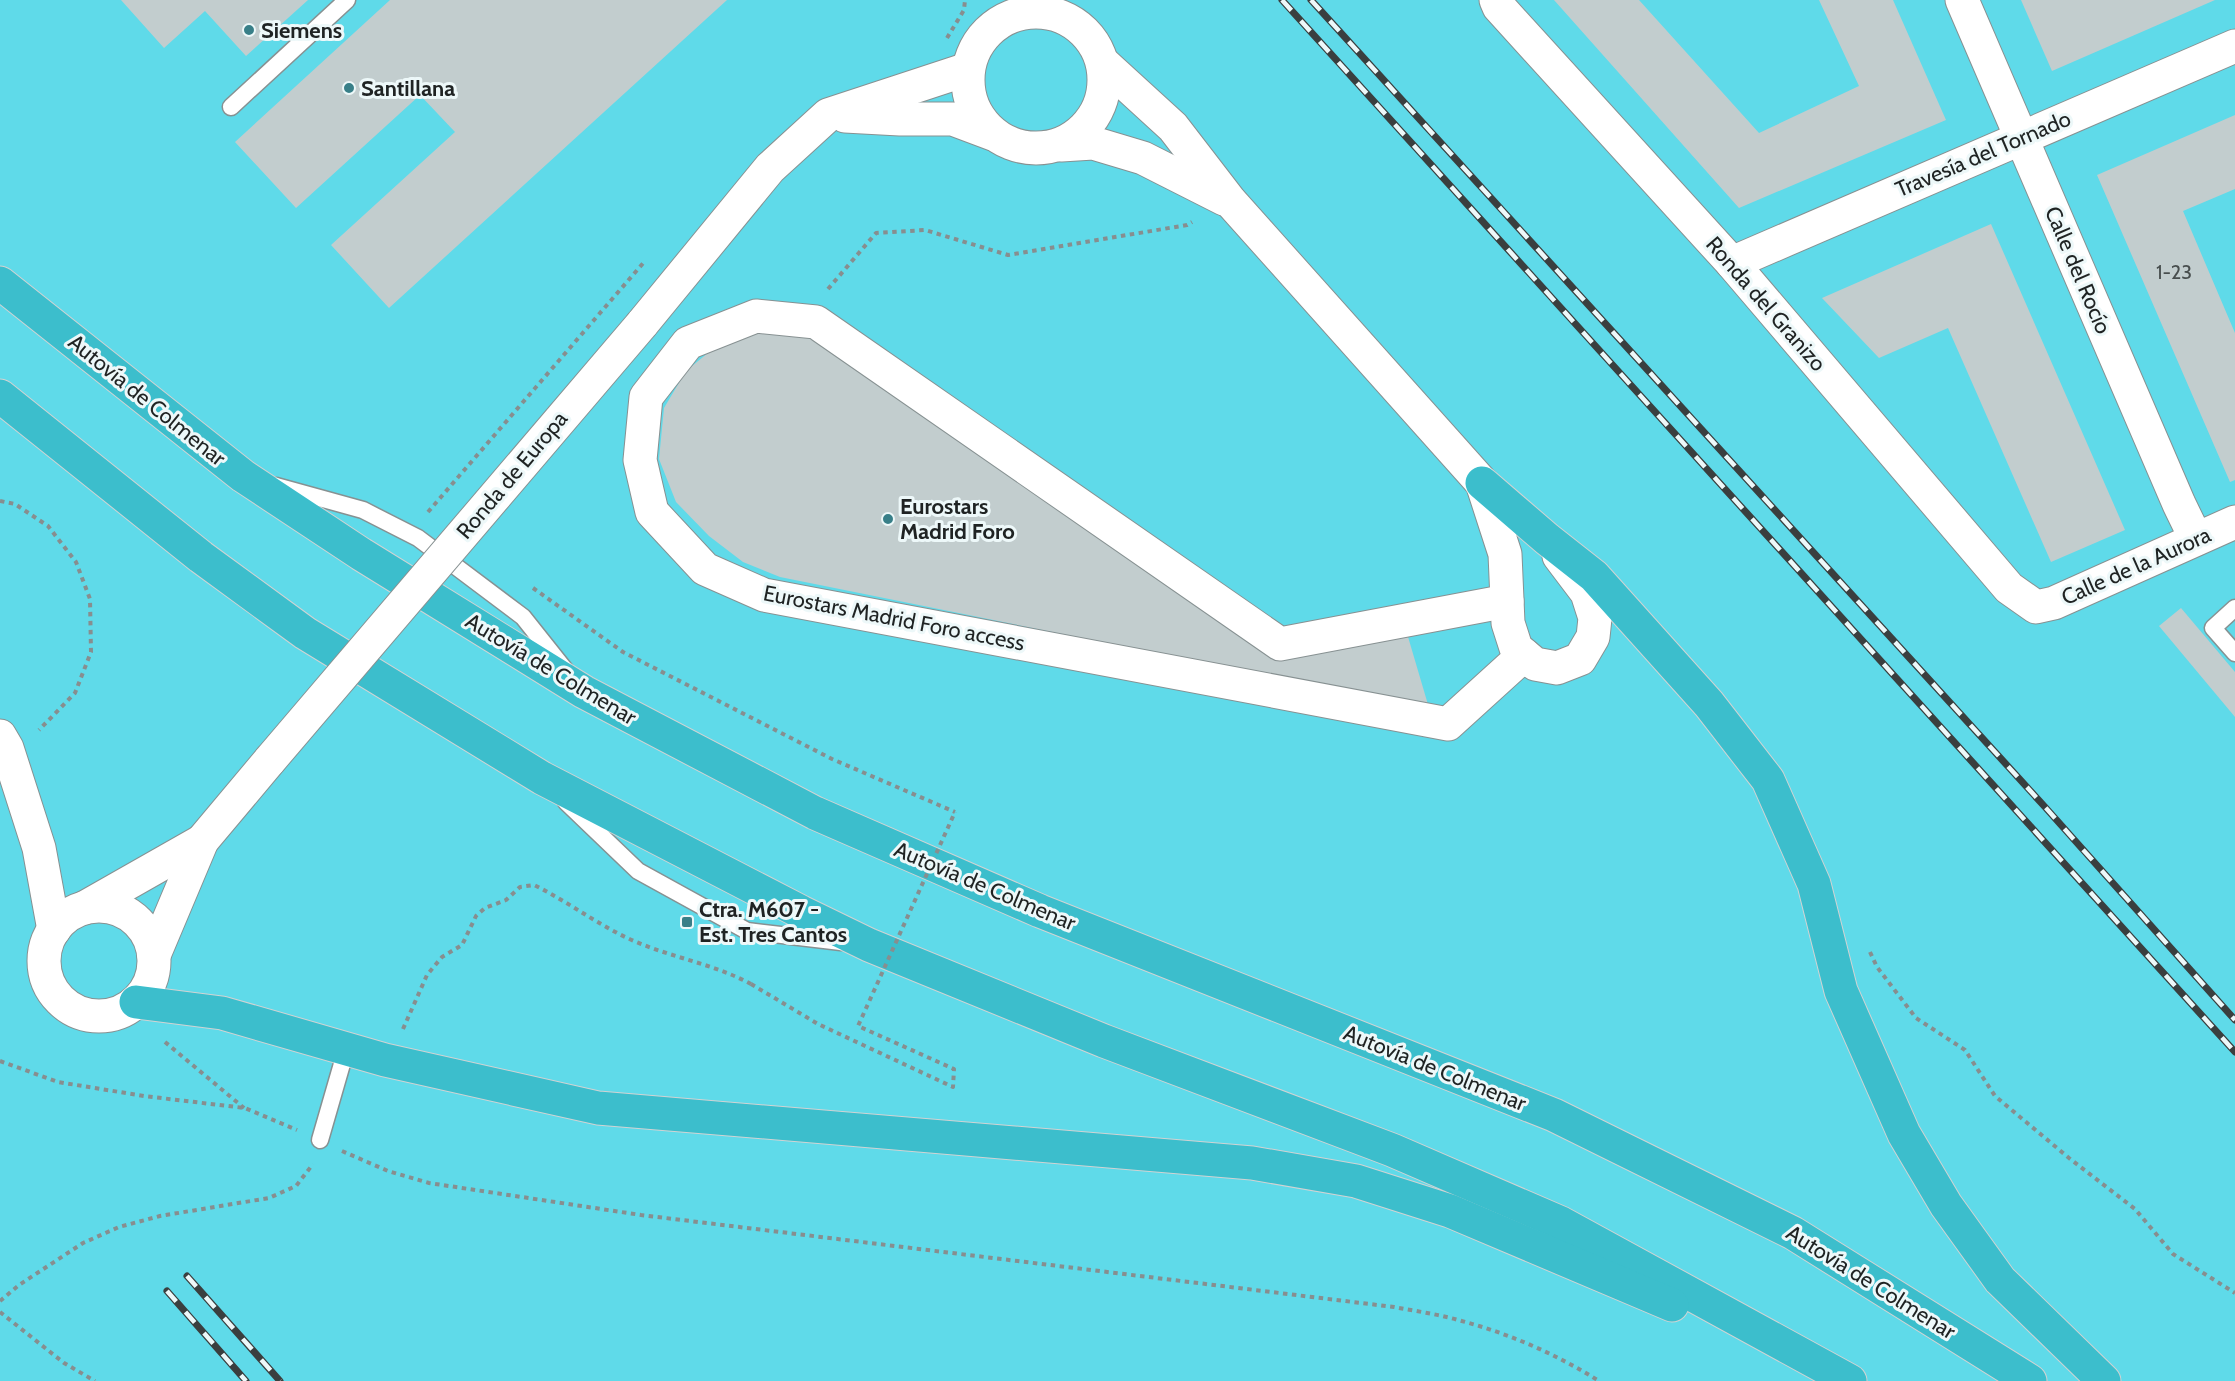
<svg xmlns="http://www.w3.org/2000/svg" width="2235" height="1381" font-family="Cabin,sans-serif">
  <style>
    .green { fill: #5fdae9 }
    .building { fill: #c2cdce }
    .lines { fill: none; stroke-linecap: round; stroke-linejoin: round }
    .lane-casing { stroke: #879192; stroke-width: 19 }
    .street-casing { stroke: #879192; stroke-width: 35 }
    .highway-casing { stroke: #d2d3d3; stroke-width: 35 }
    .path { stroke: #878e8f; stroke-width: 4; stroke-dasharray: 4.5 4.5; stroke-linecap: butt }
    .lane { stroke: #fff; stroke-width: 16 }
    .street { stroke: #fff; stroke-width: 33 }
    .highway { stroke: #3cbecc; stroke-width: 33 }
    .rail-casing { stroke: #3a3f3f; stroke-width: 7 }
    .rail { stroke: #edf8f9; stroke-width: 4.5; stroke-dasharray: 14; stroke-linecap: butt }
    .street-bridge-casing { stroke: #879192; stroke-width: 35; stroke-linecap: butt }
    .path-bridge { stroke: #878e8f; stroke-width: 4; stroke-dasharray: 4.5 4.5; stroke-linecap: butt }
    .street-bridge { stroke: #fff; stroke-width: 33 }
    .poi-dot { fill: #387f88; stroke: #edf8f9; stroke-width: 2 }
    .labels { text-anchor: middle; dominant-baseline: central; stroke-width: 6; stroke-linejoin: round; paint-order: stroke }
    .number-label { font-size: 20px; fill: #484e4e }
    .poi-label { font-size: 22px; font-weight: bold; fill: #1f2323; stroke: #edf8f9; text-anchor: start }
    .street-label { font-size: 22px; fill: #1f2323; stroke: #edf8f9 }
  </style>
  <rect width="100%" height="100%" fill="#edf8f9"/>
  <rect class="green" x="0" y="0" width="2235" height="1381"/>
  <g class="building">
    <path d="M121,0h187l-62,56 -41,-45 -41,37z"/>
    <path d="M390,0h337l-338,308 -58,-63 124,-113 -35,-37 -124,113 -61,-66z"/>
    <path d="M1554,0h85l120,133 100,-47 -40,-86h74l53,120 -207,88z"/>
    <path d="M2021,0h194l-163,71z"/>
    <path d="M2235,115v74l-52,22 52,122v147l-5,2 -133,-307z"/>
    <path d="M1991,224l134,306 -74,32 -103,-234 -69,30 -57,-60z"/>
    <path d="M766,330l39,2 472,320 129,-22 23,78 -649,-131 -37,-15 -34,-26 -33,-34 -17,-43 5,-51 22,-37 34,-28z"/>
    <path d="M2181,608l54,64v45l-76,-91z"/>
  </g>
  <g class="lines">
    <defs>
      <g id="lane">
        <path d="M231,107l116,-107"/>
        <path d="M276,486l87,24 55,28 105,79 43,54"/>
        <path d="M2235,608l-22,20 22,25"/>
        <path d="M566,802l72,69 109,60 94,11"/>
        <path d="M320,1140l26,-90"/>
      </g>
      <g id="street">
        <path d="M1496,0l3,7 233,256 277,325 27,19 18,-4 181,-81"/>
        <path d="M1962,0l217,504 17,35"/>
        <circle cx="1036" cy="80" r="68"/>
        <path d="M1103,63l70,64 57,74 252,282 23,71 3,69 8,25 19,16 22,4 23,-9 13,-22 2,-19 -8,-25 -28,-37"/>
        <path d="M845,116l55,3h53l40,15"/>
        <path d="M1061,145l32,-2 50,15 81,41"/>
        <path d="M1732,263l503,-217"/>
        <path d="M642,324l128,-156 58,-53 140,-46"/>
        <path d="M1507,601l-227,43 -464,-322 -60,-6 -68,27 -42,54 -6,63 12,52 53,57 59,26 684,129 76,-69"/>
        <path d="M0,736l7,12 32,100 15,82"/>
        <circle cx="99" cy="961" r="55"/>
        <path d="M84,908l118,-67"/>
        <path d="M154,955l48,-114 68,-81"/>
      </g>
      <g id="highway">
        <path d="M0,283l243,193 118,78 223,138 231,121 225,98 514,204 239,118 237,148"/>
        <path d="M0,396l201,161 104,76 237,145 259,134 68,33 235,96 288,109 169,73 289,158"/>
        <path d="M1482,483l65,56 47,37 115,128 59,76 46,104 27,107 63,143 42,71 54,75 104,101"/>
        <path d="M136,1002l86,11 163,47 213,48 654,55 104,18 94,30 222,94"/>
      </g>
    </defs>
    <use href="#lane" class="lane-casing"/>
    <use href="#street" class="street-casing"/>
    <use href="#highway" class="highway-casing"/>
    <g class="path">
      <path d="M947,38l17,-28 1,-10"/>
      <path d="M828,289l48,-56 49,-3 83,25 179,-30 5,-3"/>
      <path d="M0,501l15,3 33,22 28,36 14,37 1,53 -16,41 -36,37"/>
      <path d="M428,512l217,-251"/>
      <path d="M533,588l90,64 209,107 123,53"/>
      <path d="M1870,952l7,15 39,51 49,32 30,46 74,62 66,51 38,45 62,39"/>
      <path d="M403,1029l24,-54 15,-18 20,-12 14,-29 9,-8 21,-8 14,-13 14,-2c35,17 65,41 100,56 39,17 80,23 117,43"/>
      <path d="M165,1042l79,66"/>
      <path d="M0,1061l58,21 86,14 101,12 52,22"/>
      <path d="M342,1151l46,20 41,12 212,32 753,92c21,4 43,7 64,13 50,13 98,34 141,61"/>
      <path d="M0,1301l19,-16 64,-42 36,-16 41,-11 109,-18 27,-12 17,-22"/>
      <path d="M0,1312l64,51 31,18"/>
    </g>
    <use href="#lane" class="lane"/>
    <use href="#street" class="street"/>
    <use href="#highway" class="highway"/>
    <defs>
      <g id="rail">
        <path d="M1282,0l953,1052"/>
        <path d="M1311,0l734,807 190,213"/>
        <path d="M187,1276l93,105"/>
        <path d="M167,1291l79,90"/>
      </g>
    </defs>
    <use href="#rail" class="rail-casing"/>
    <use href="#rail" class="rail"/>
    <defs>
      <path id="street-bridge" d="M270,760l372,-436"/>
    </defs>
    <use href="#street-bridge" class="street-bridge-casing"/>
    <path class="path-bridge" d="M751,984l67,40 135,63 1,-18 -96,-43 97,-214"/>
    <use href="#street-bridge" class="street-bridge"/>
  </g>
  <g class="poi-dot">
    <circle cx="249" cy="30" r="6"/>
    <circle cx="349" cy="88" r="6"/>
    <circle cx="888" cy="519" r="6"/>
    <rect x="681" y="916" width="12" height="12" rx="3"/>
  </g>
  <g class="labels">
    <g class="number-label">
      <text x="2174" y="272">1-23</text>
    </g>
    <g class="poi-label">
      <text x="261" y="30">Siemens</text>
      <text x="361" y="88">Santillana</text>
      <text x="900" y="506">Eurostars<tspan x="900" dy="25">Madrid Foro</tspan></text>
      <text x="699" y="909">Ctra. M607 -<tspan x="699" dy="25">Est. Tres Cantos</tspan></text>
    </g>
    <g class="street-label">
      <text transform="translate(1983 154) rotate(-23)">Travesía del Tornado</text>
      <text transform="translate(2078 270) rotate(67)">Calle del Rocío</text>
      <text transform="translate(1766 304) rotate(49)">Ronda del Granizo</text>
      <text transform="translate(147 400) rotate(39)">Autovía de Colmenar</text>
      <text transform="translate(512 475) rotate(-50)">Ronda de Europa</text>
      <text transform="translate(2136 566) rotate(-24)">Calle de la Aurora</text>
      <text transform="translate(894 618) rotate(11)">Eurostars Madrid Foro access</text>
      <text transform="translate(551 669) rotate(31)">Autovía de Colmenar</text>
      <text transform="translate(985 886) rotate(23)">Autovía de Colmenar</text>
      <text transform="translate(1435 1068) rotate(22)">Autovía de Colmenar</text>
      <text transform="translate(1871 1282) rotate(32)">Autovía de Colmenar</text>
    </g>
  </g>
</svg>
